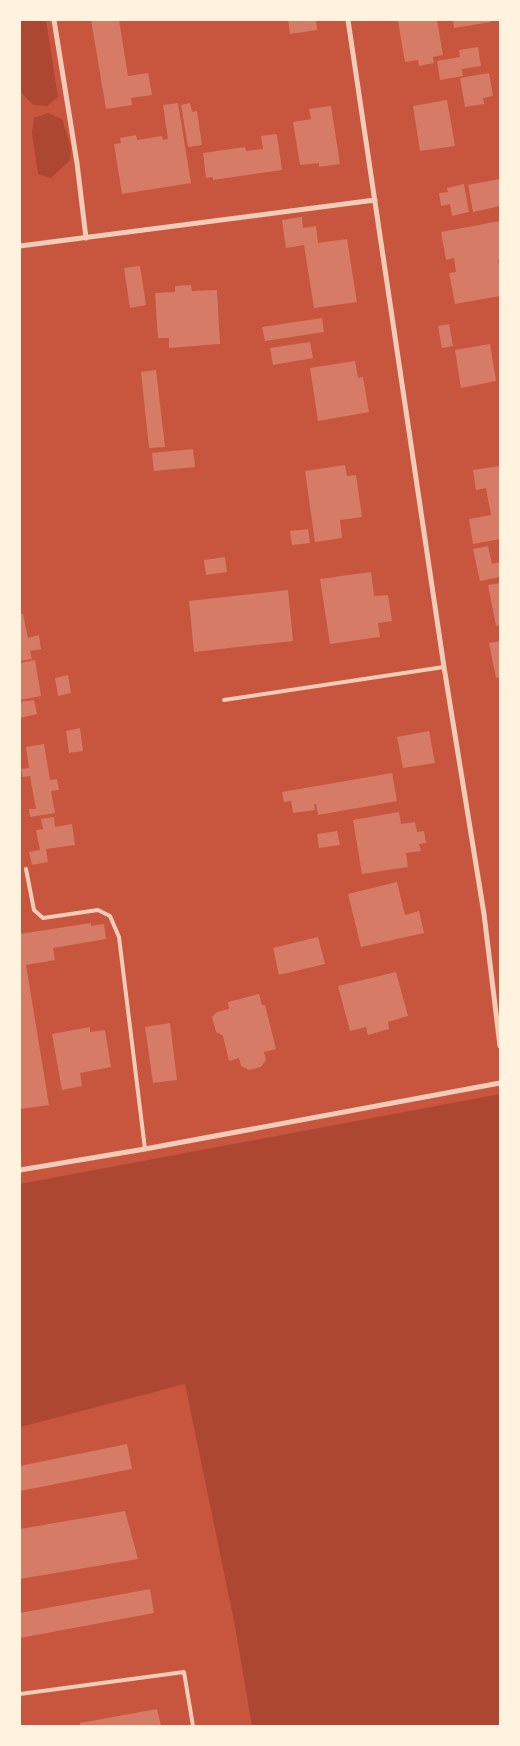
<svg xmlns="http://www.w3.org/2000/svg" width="520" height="1746" font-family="'Roboto Condensed',sans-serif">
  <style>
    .green { fill: #ae4732 }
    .building { fill: #d67c66 }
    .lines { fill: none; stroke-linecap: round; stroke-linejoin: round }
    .service { stroke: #f1ccb7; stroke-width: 4 }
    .minor { stroke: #f1ccb7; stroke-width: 5 }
  </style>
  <rect width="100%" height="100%" fill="#c8553d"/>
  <g class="green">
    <path d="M20,20h26l12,77 -11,9 -14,-1 -13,-14z"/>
    <path d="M48,113l14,6 9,28 -1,13 -19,18 -13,-4 -6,-41 2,-15z"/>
    <path d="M500,1094v632h-248l-17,-100 -50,-242 -165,43v-243z"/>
  </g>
  <g class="building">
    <path d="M91,20h28l9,56 20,-3 4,22 -21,3 1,7 -26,4z"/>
    <path d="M288,20h28l1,10 -27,4z"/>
    <path d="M404,20h33l6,35 -10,2 1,6 -15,3 -1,-6 -13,2 -7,-41z"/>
    <path d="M453,20h37l1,2 -37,6z"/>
    <path d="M478,47l3,19 -19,3 1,7 -23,4 -3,-19 23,-4 -1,-7z"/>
    <path d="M489,73l4,23 -10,2 1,6 -19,3 -5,-29z"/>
    <path d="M447,100l8,46 -35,5 -7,-45z"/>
    <path d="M178,103l13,80 -69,11 -8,-50 7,-1 -1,-5 16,-3 1,5 25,-4 1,4 5,-1 -5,-34z"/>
    <path d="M190,103l2,9 5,-1 5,34 -14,2 -7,-42z"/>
    <path d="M331,106l9,58 -21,3v-4l-19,2 -7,-43 18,-3 -2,-10z"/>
    <path d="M277,134l5,36 -69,10v-3l-7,1 -3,-25 42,-6 1,4 17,-2 -2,-13z"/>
    <path d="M500,179v27l-27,6 -5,-27z"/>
    <path d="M464,184l5,28 -17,4 -2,-12 -9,2 -2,-13 9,-1 -1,-4z"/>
    <path d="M302,217l1,11 13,-2 2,17 29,-4 10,63 -43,6 -10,-63 -18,3 -4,-28z"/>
    <path d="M500,221v38l-2,1 2,9v27l-45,8 -6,-31 7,-1 -2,-14 -8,2 -5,-28z"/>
    <path d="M140,266l6,39 -16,3 -6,-40z"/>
    <path d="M191,285l1,6 25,-1 3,54 -51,4v-10h-11l-3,-45 20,-1v-6z"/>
    <path d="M322,318l2,14 -59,9 -3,-14z"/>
    <path d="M449,324l4,22 -11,2 -4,-22z"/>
    <path d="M310,342l3,16 -40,7 -3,-17z"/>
    <path d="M490,344l6,37 -35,7 -6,-38z"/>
    <path d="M355,361l3,17 5,-1 6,35 -51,9 -8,-53z"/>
    <path d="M156,370l9,77 -16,1 -8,-76z"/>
    <path d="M193,449l2,18 -41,4 -2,-18z"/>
    <path d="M345,465l2,11 9,-1 6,42 -22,3 2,18 -27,4 -10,-71z"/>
    <path d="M500,466v73l-27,5 -4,-25 22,-4 -5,-27 -10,2 -3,-20z"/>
    <path d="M308,529l2,14 -18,2 -2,-14z"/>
    <path d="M488,546l4,18 8,-2v15l-20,4 -7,-32z"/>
    <path d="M225,557l2,15 -21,3 -2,-15z"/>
    <path d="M371,572l3,24 14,-1 4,26 -14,2 2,14 -50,7 -10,-65z"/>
    <path d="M500,583v42l-4,1 -8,-41z"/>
    <path d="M288,590l5,51 -99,11 -5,-51z"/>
    <path d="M20,614h3l5,24 11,-3 2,14 -11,2 2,8 -12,2z"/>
    <path d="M500,641v36l-4,1 -7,-35z"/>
    <path d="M35,660l6,36 -21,4v-37z"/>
    <path d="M68,675l3,18 -13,3 -3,-18z"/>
    <path d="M34,700l3,14 -17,4v-16z"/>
    <path d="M80,728l3,23 -14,2 -3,-22z"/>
    <path d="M429,731l6,32 -32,5 -6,-31z"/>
    <path d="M44,744l6,36 7,-1 2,11 -8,1 4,22 -25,4 -1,-8h7l-6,-33 -7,1 -2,-8 8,-1 -3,-21z"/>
    <path d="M392,773l5,28 -79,14 -2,-11h-2l1,6 -22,3 -2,-12 -7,1 -2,-10z"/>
    <path d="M399,812l2,12 14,-2 2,10 7,-1 2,12 -7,1 2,7 -15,2 2,14 -46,7 -9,-54z"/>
    <path d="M54,817l1,10 17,-3 3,21 -29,4 2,13 -16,3 -3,-13 11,-2 -4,-20 7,-1 -2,-10z"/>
    <path d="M337,831l3,14 -21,3 -2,-14z"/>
    <path d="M397,882l8,33 14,-4 5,22 -63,14 -13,-53z"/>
    <path d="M91,923v3l13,-2 2,15 -53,9 2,12 -29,5 23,140 -29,4v-175z"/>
    <path d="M318,937l7,27 -46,11 -6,-27z"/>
    <path d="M396,972l12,44 -20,6 1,7 -21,6 -2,-8 -16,4 -12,-45z"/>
    <path d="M259,994l3,11h3l11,44 -12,3 2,8 -5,7 -12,3 -8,-4 -2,-8 -10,3 -6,-25 -7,-4 -4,-15 5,-5 12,-3 -1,-7z"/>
    <path d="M170,1023l7,57 -24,3 -8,-56z"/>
    <path d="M90,1027v5l15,-2 6,37 -31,6 2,13 -20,4 -10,-56z"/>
    <path d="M127,1444l5,25 -112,22v-25z"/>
    <path d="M125,1511l13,48 -118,20v-50z"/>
    <path d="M150,1589l4,24 -134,25v-25z"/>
    <path d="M157,1709l4,17h-81v-3z"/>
  </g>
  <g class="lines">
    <g class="service">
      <path d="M224,700l220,-33"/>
      <path d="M26,869l8,41 9,8 55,-8 12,6 9,21 26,212"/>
      <path d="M20,1694l164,-22 9,54"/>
    </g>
    <g class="minor">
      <path d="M54,20l23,143 9,75"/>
      <path d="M348,20l96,647 40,247 16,132"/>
      <path d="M20,246l355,-46"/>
      <path d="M20,1170l125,-21 355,-66"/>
    </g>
  </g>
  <rect width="520" height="1746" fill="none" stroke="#fff3e0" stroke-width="42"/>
</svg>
